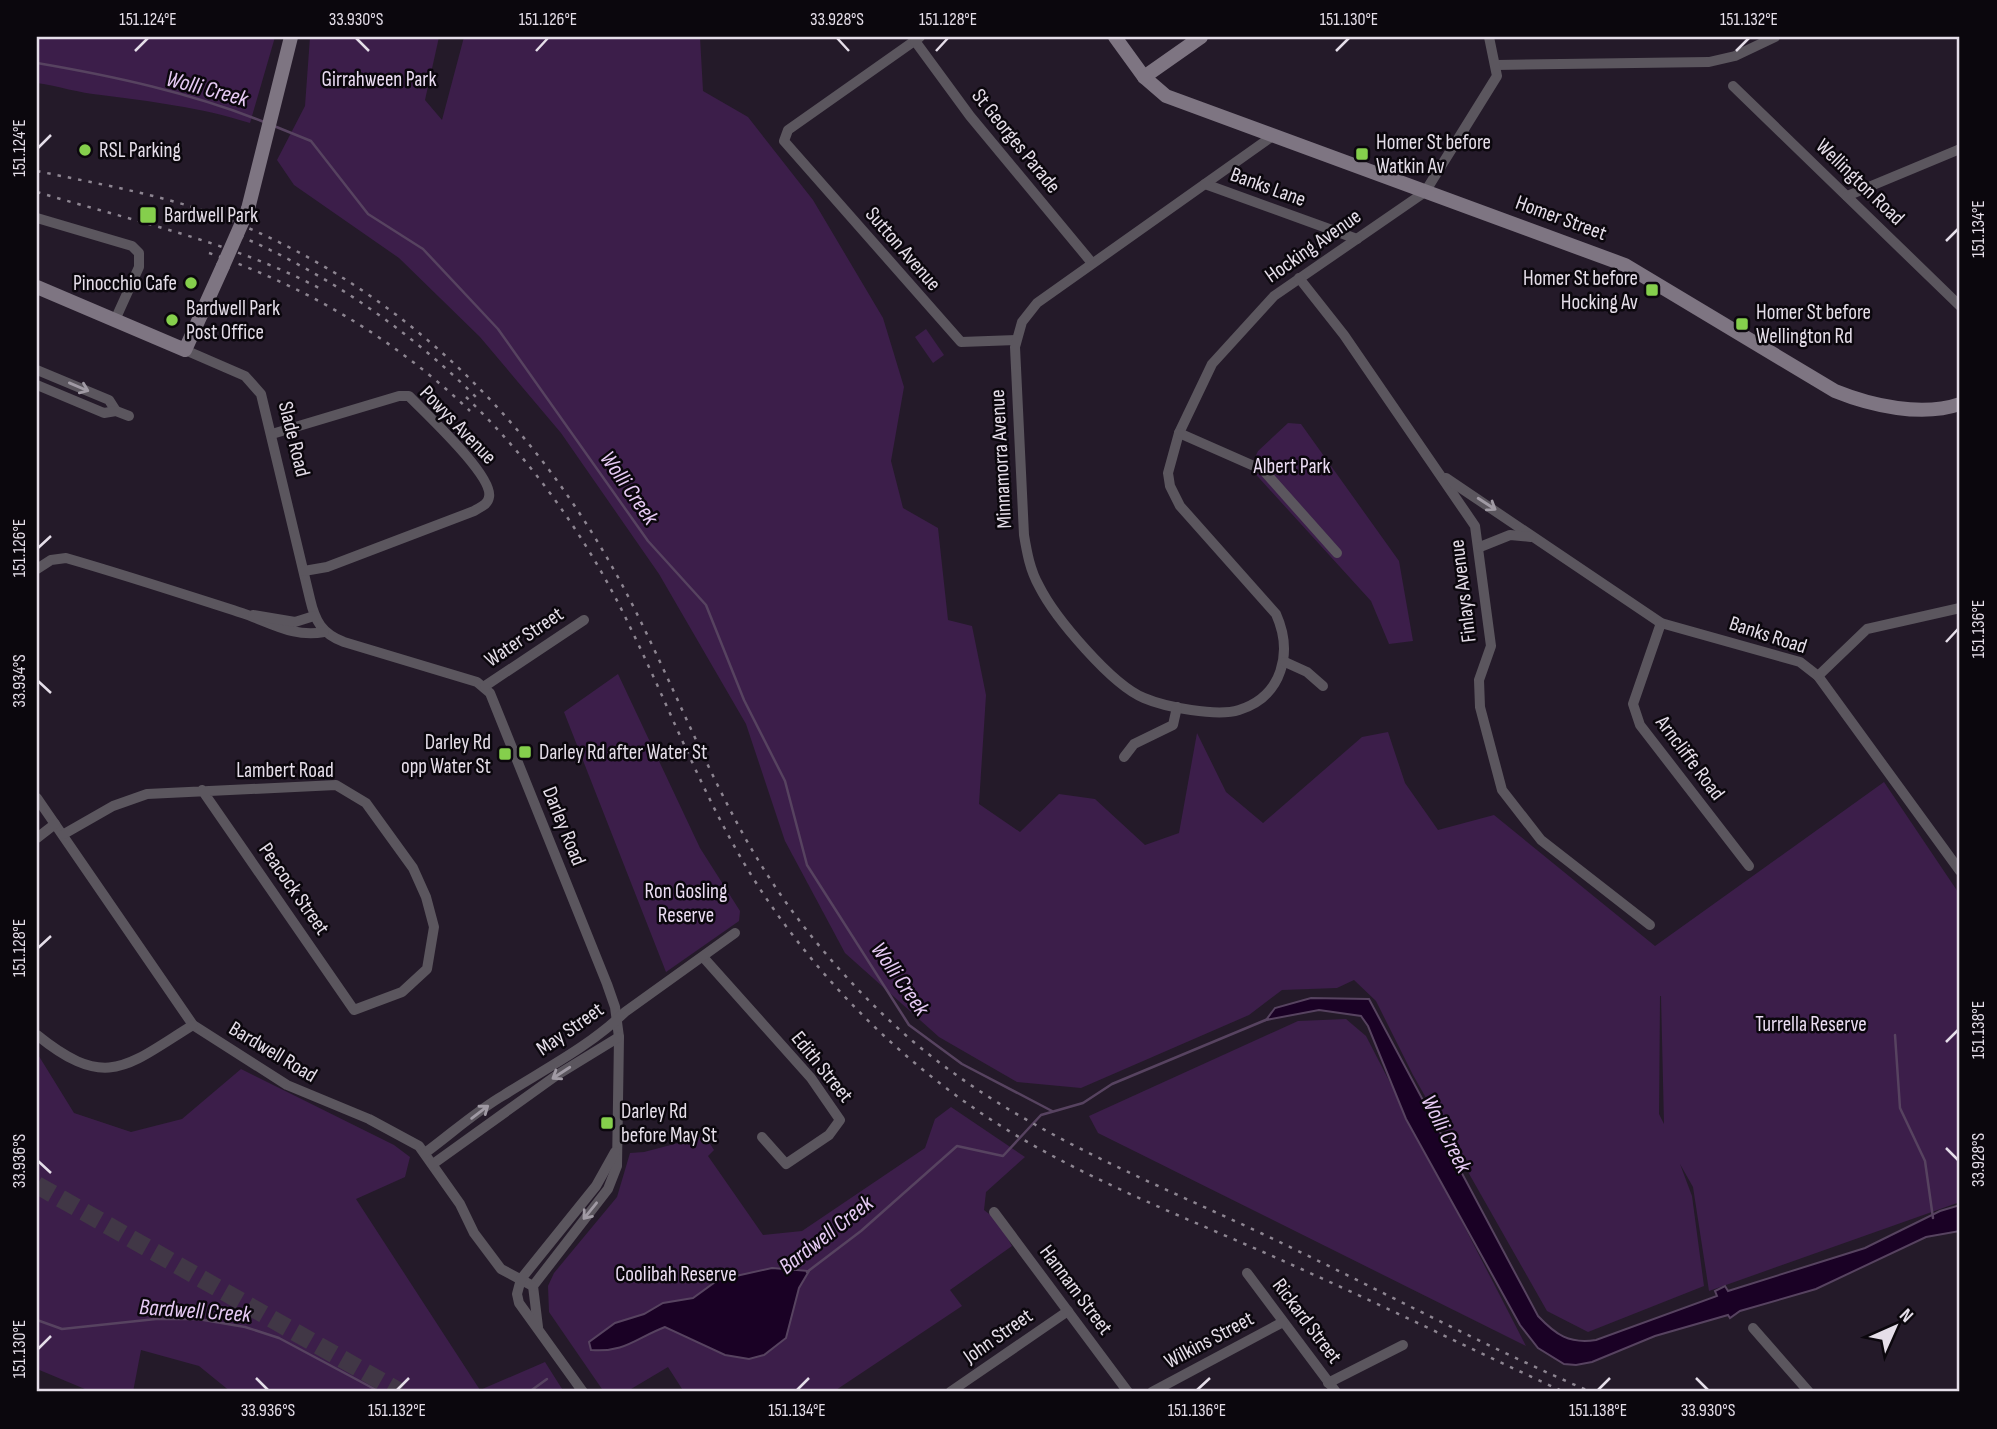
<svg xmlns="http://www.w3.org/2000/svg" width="1997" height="1429" font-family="'Sofia Sans Condensed',sans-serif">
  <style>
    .green { fill: #3c1e4a; fill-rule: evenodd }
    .water { fill: #1a0125; stroke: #574360; stroke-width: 2 }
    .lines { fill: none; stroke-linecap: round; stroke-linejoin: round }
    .stream { stroke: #574360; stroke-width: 2.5 }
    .highway-tunnel { stroke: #413746; stroke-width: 18; stroke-dasharray: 18 9; stroke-linecap: butt }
    .street { stroke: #5b565e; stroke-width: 10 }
    .secondary { stroke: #7e7582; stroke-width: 14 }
    .rail { stroke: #8d8591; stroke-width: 2.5; stroke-dasharray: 3.5 7; stroke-linecap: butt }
    .secondary-bridge { stroke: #7e7582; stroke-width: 14 }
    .oneway { stroke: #a09aa4 }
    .ticks { fill: none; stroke: #e5dee9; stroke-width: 2.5 }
    .poi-dot { fill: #85cf4c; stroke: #0b070d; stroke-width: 2.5 }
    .labels { text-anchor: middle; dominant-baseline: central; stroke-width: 5; stroke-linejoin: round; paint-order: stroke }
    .park-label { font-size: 21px; fill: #ebddf3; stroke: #0b070d }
    .street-label { font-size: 21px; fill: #e5dee9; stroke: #0b070d }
    .poi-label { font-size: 21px; fill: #e5dee9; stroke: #0b070d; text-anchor: start }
    .water-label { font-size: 23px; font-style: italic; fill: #e7cbf5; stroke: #0b070d }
    .neatline { fill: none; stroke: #e5dee9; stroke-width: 2.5 }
    .ticks-label { font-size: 18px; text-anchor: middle; fill: #e5dee9 }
  </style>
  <rect width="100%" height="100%" fill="#241a29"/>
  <g class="green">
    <path d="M37,37h238l-25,86c-51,-16 -96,-21 -149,-28 -22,-2 -43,-9 -64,-12z"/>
    <path d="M310,37h129l-14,63 17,20 22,-83h236l3,54 45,26 65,83 70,118 21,69 -13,74 12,47 35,20 10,92 24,6 14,69 -7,109 41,28 39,-38 36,5 50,46 34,-12 18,-100 29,59 37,31 99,-86 26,-5 17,51 33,47 56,-15 161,131 229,-164 76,113v307l-251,89 -16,-104 -13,-23 12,32 12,90 -116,46 -41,-21 -134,-236 -37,-74 -22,-21 -17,8 -55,2 -33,25 -168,73 -64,-6 -78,-45 -94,-84 -60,-112 -39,-117 -87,-150 -98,-141 -81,-96 -81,-79 -105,-73 -17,-25 28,-54zM1660,996h1l3,128 -5,-10z"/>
    <path d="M926,329l18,26 -11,8 -18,-26z"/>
    <path d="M1288,423l13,1 98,137 14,80 -24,3 -18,-43 -121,-133 8,-17z"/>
    <path d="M618,674l82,174 40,63 -1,10 -73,51 -102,-260z"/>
    <path d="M1346,1019l20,17 160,310 -428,-213 -9,-17 209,-95z"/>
    <path d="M37,1053l37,60 57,19 51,-13 59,-50 153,76 16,12 -5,20 -49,22 124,191 65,-28 19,30h-333l-32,-26 -58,-16 -8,42h-41l-55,-23z"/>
    <path d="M951,1107l74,50 -39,35 -2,18 13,10 15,26 -62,44 12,16 -129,86h-149l-16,-25 -42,25h-22l-55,-80 -1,-26 6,-13 63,-76 13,-44 14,-1 61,-16 9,14 -6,6 55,79 39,-4 123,-83 10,-29z"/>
  </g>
  <g class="water">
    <path d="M1311,998l58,1 169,317c18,19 31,28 58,24l121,-44 -2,-5 10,-5 3,5 137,-43 75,-37 20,-6v26l-34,6 -110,52 -76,22 -10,7 -2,-3 -73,21 -63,26 -16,3 -12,-1 -26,-16 -18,-23 -114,-206 -38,-93 -7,-10 -42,-6 -53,10 9,-12z"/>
    <path d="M772,1268l37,3 -10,17 -13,50 -22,17 -15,4 -24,-4 -60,-28c-29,11 -40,26 -74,23l-2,-8 26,-19 29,-9 19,-11 30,-5 25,-18z"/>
  </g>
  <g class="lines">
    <g class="stream">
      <path d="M37,63c76,13 155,30 227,59"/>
      <path d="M274,126l37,15 57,73 55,35 75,80 150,212 58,64 38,95 41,81 22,84 102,160 53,39 90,47"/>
      <path d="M1895,1035l5,73 25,53 8,57"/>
      <path d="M807,1272l54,-41 96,-85 46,10 38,-41 42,-12 29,-19 156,-65"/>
      <path d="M37,1320l25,9 94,-10h42l47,8 34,11 101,54"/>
      <path d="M529,1392l18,-13"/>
    </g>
    <path class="highway-tunnel" d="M37,1185l363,207"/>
    <g class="street">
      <path d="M920,37l-132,93 -4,11 177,201 55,-2"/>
      <path d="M915,41l55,75 122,147"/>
      <path d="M1497,65l212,-3 26,-6 40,-19"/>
      <path d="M1733,86l227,220"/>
      <path d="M1274,135l-237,168 -15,19 -7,25 9,188c3,18 6,35 15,51 16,32 73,99 105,112 21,9 73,19 95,12 44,-14 54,-58 37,-96l-96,-108 -10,-20 -2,-13 11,-40 33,-69 62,-68 151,-104 72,-116 -8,-39"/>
      <path d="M1205,184l152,55"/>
      <path d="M1847,196l113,-47"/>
      <path d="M37,218l95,28 7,7v14l-24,53"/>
      <path d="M1299,278l45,57 131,191 16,120 -12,34 1,27 22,83 39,50 109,85"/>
      <path d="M185,350l60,26 16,18 49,205c5,22 12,35 34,43l133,40 13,11 117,291 8,23 4,30 -2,129 -9,23 -75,97 5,41"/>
      <path d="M37,370l72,30 7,11"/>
      <path d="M37,385l67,28 12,-2 13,5"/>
      <path d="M1179,433l84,37 74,83"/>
      <path d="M272,434l127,-38h10c16,17 85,80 80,101 -1,8 -9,10 -15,14l-147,56 -23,4"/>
      <path d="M1446,478l215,145 139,39 18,14 142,195"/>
      <path d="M1480,547l30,-12 21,2"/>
      <path d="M37,569l14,-9 15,-2c59,17 117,36 176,55 28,9 51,25 82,19"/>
      <path d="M253,615l42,7 19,-6"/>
      <path d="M1661,623l-28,81 7,21 109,141"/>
      <path d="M1285,662l22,10 16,14"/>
      <path d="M1818,676l49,-47 93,-21"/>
      <path d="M485,686l99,-66"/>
      <path d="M1124,757l10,-13 39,-19 4,-18"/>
      <path d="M37,798l156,227 94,60 82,34 50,27 41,58 14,29 27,36 32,17"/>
      <path d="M64,834l49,-28 34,-12 189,-9 30,18 47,65 13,29 8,30 -7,42 -25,23 -48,18 -152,-220"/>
      <path d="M37,838l18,-14"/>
      <path d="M703,957l108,121 29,42 -11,15 -43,29 -24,-27"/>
      <path d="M37,1035c70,57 91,30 156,-10"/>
      <path d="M425,1153c26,-19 51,-42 79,-58 41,-26 86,-49 121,-83l110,-79"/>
      <path d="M433,1164l124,-89 62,-38"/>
      <path d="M994,1212l134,180"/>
      <path d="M1247,1273l89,119"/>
      <path d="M1753,1328l56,64"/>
      <path d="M1328,1383l75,-38"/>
      <path d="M583,1392l-64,-89 -2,-9 4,-15 75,-93 19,-34"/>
      <path d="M950,1392l118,-81"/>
      <path d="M1152,1392l131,-70"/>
    </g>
    <g class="secondary">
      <path d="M1115,37l29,40 22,19 459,169 210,126c37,15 87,26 125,13"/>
      <path d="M1144,77l57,-40"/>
      <path d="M248,209l43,-172"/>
      <path d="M37,287l148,63 38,-84"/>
    </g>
    <g class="rail">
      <path d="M37,171c57,12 115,22 171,41 196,71 342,222 432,408 35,71 65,145 103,214 38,69 89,133 147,187 108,101 243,152 375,214 109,52 215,109 326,157"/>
      <path d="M37,192c96,29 195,50 284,97"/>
      <path d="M240,236c89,39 169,94 238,163"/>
      <path d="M209,253c98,34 186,86 261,158"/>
      <path d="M466,397c69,67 124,145 165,232 43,88 77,181 131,263 57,86 131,161 216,219 95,65 208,106 312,153 92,41 183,86 274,128"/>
    </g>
    <path class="secondary-bridge" d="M223,266l25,-57"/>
  </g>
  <defs><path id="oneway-shaft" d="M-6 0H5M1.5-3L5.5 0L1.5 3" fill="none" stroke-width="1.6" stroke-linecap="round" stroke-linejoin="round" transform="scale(1.75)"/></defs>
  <g class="oneway">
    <use href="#oneway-shaft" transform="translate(79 387) rotate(23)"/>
    <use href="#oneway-shaft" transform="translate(1487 504) rotate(33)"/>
    <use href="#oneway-shaft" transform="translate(561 1073) rotate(147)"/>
    <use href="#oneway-shaft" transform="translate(480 1112) rotate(-37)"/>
    <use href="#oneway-shaft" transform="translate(590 1211) rotate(129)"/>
  </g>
  <path class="ticks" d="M356,38l13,13M837,38l12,13M135,51l13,-13M536,51l12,-13M936,51l12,-13M1336,51l13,-13M1736,51l13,-13M38,148l13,-13M1946,241l12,-12M38,548l13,-12M1946,642l12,-13M38,681l13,12M38,948l13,-12M1946,1042l12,-12M1946,1148l12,12M38,1161l13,12M38,1349l13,-13M256,1378l12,12M1696,1378l12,12M397,1390l12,-12M797,1390l12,-12M1197,1390l13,-12M1598,1390l12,-12"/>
  <g class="poi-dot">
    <circle cx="85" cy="150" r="7"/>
    <rect x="1355" y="147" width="14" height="14" rx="3.5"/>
    <rect x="139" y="206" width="18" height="18" rx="3.5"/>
    <circle cx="191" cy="283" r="7"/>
    <rect x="1645" y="283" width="14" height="14" rx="3.5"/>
    <circle cx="172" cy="320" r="7"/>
    <rect x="1735" y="317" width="14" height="14" rx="3.5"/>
    <rect x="518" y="745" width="14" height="14" rx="3.5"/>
    <rect x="498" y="747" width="14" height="14" rx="3.5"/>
    <rect x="600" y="1116" width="14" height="14" rx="3.5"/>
  </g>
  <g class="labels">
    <g class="park-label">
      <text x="379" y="79">Girrahween Park</text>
      <text x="1292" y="466">Albert Park</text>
      <text x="686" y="891">Ron Gosling<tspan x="686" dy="24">Reserve</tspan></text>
      <text x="1811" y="1024">Turrella Reserve</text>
      <text x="676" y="1274">Coolibah Reserve</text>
    </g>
    <g class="street-label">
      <text transform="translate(1016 141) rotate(51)">St Georges Parade</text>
      <text transform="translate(1860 182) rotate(44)">Wellington Road</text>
      <text transform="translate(1268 187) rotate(20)">Banks Lane</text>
      <text transform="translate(1561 218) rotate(20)">Homer Street</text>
      <text transform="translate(1313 246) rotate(-35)">Hocking Avenue</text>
      <text transform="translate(903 249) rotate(49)">Sutton Avenue</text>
      <text transform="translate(458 425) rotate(46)">Powys Avenue</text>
      <text transform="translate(294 439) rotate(76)">Slade Road</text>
      <text transform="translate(1001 459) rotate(-93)">Minnamorra Avenue</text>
      <text transform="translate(1463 591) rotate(-97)">Finlays Avenue</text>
      <text transform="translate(1768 635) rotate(18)">Banks Road</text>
      <text transform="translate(524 637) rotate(-34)">Water Street</text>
      <text transform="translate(1690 758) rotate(53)">Arncliffe Road</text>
      <text x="285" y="770">Lambert Road</text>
      <text transform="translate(564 826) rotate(68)">Darley Road</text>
      <text transform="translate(294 889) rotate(55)">Peacock Street</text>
      <text transform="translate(570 1029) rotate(-35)">May Street</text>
      <text transform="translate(273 1052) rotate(31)">Bardwell Road</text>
      <text transform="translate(822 1067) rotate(51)">Edith Street</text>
      <text transform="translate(1076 1290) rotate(53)">Hannam Street</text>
      <text transform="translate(1307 1321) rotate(53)">Rickard Street</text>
      <text transform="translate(998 1336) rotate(-35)">John Street</text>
      <text transform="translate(1209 1340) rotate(-28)">Wilkins Street</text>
    </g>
    <g class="poi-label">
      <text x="1376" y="142">Homer St before<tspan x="1376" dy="24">Watkin Av</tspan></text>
      <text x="99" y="150">RSL Parking</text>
      <text x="164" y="215">Bardwell Park</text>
      <text x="1638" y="278" text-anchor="end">Homer St before<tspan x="1638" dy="24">Hocking Av</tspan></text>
      <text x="177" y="283" text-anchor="end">Pinocchio Cafe</text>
      <text x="186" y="308">Bardwell Park<tspan x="186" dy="24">Post Office</tspan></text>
      <text x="1756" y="312">Homer St before<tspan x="1756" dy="24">Wellington Rd</tspan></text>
      <text x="491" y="742" text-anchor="end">Darley Rd<tspan x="491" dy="24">opp Water St</tspan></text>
      <text x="539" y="752">Darley Rd after Water St</text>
      <text x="621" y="1111">Darley Rd<tspan x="621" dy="24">before May St</tspan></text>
    </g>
    <g class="water-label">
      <text transform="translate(207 89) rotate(15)">Wolli Creek</text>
      <text transform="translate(629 488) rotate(55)">Wolli Creek</text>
      <text transform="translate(900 979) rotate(55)">Wolli Creek</text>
      <text transform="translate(1446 1134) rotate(63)">Wolli Creek</text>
      <text transform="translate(826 1235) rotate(-38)">Bardwell Creek</text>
      <text transform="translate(195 1311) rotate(4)">Bardwell Creek</text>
    </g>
  </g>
  <rect width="1997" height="1429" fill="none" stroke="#0b070d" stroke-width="77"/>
  <g transform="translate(1895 1327) rotate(45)" stroke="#0b070d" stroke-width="5" paint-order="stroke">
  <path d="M0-5L12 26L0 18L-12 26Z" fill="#e5dee9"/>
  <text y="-10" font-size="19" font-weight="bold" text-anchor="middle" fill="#e5dee9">N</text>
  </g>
  <rect x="38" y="38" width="1920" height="1352" class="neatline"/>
  <g class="ticks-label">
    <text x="148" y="25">151.124°E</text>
    <text x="356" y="25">33.930°S</text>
    <text x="548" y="25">151.126°E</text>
    <text x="837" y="25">33.928°S</text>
    <text x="948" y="25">151.128°E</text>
    <text x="1349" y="25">151.130°E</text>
    <text x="1749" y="25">151.132°E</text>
    <text transform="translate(19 148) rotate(-90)" y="6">151.124°E</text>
    <text transform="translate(1978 229) rotate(-90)" y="6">151.134°E</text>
    <text transform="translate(19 548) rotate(-90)" y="6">151.126°E</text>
    <text transform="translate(1978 629) rotate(-90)" y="6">151.136°E</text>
    <text transform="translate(19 681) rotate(-90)" y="6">33.934°S</text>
    <text transform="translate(19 948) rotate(-90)" y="6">151.128°E</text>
    <text transform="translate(1978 1030) rotate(-90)" y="6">151.138°E</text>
    <text transform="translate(1978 1160) rotate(-90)" y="6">33.928°S</text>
    <text transform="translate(19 1161) rotate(-90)" y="6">33.936°S</text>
    <text transform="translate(19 1349) rotate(-90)" y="6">151.130°E</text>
    <text x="268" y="1416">33.936°S</text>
    <text x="397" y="1416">151.132°E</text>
    <text x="797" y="1416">151.134°E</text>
    <text x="1197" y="1416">151.136°E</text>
    <text x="1598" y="1416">151.138°E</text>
    <text x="1708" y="1416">33.930°S</text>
  </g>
</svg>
